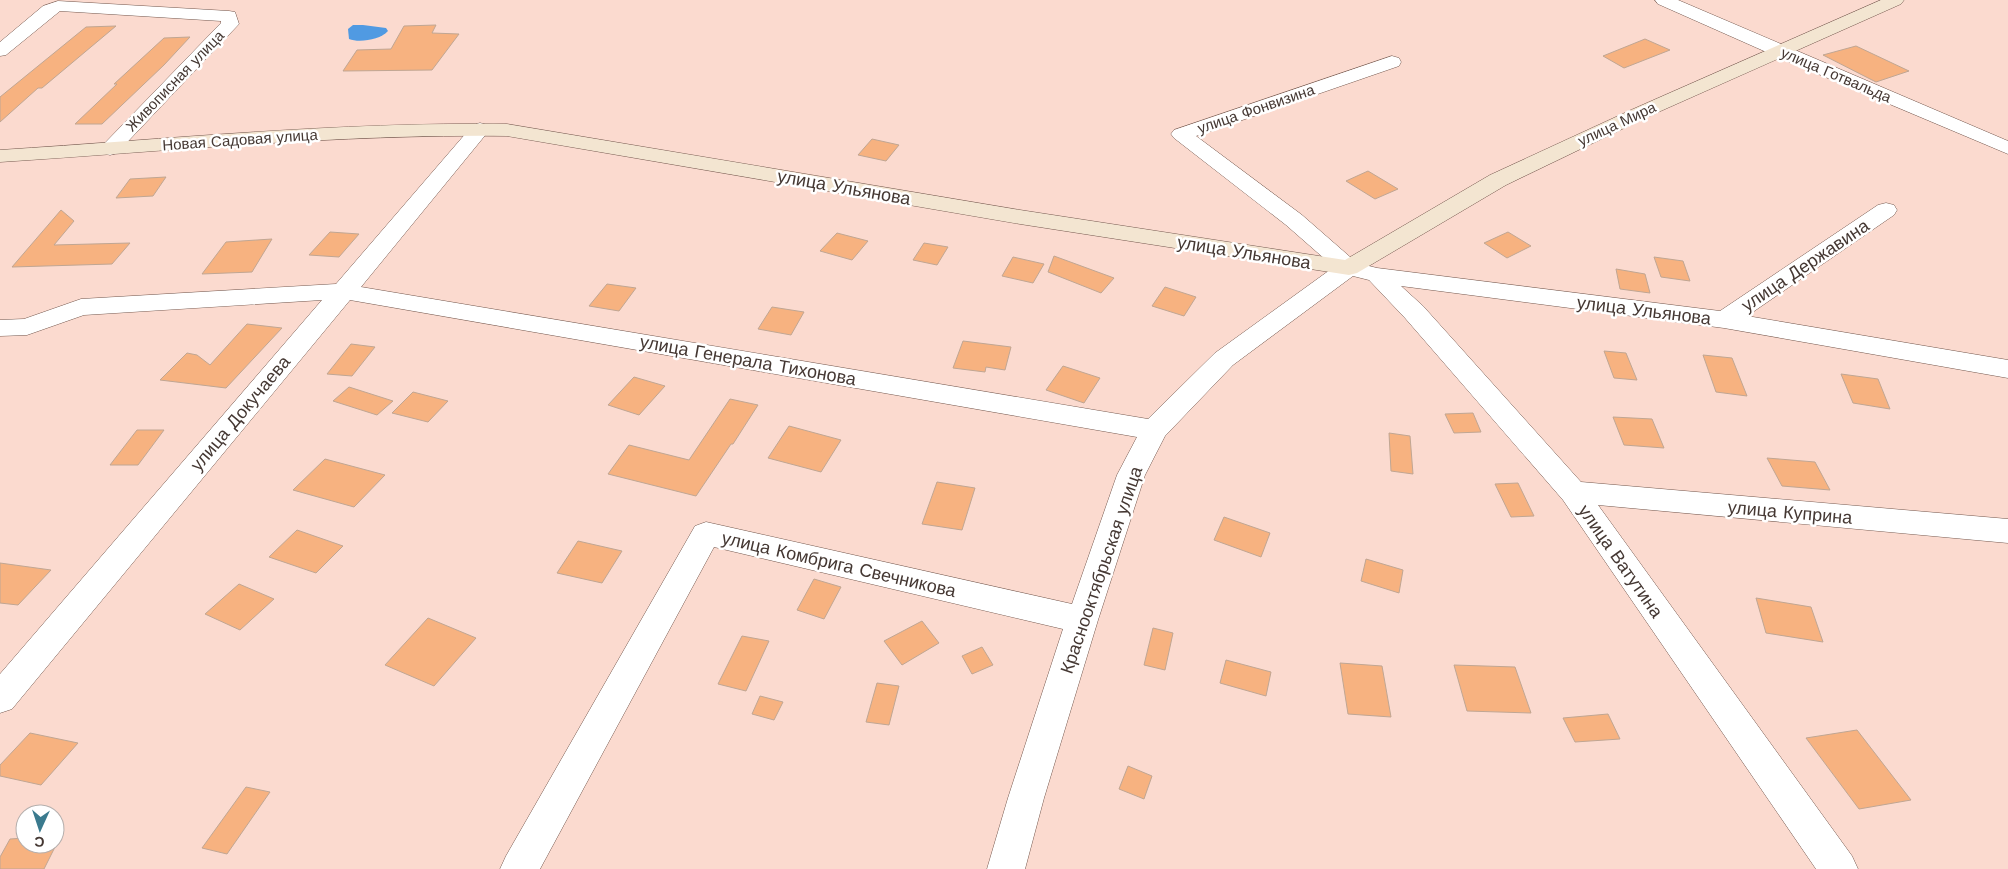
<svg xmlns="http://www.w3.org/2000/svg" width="2008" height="869" font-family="'Work Sans',sans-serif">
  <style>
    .water { fill: #509ae2 }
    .building { fill: #f7b280; stroke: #c0a693 }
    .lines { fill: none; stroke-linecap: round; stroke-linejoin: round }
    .street-casing { stroke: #74584e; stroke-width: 1 }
    .secondary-casing { stroke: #74584e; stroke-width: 1 }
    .street { fill: #fff; fill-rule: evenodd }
    .secondary { fill: #f3e5d1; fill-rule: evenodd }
    .labels { text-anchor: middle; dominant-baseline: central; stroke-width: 5; stroke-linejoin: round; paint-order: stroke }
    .far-street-label { font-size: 15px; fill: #453833; stroke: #fff }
    .street-label { font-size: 18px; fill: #453833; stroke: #fff }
  </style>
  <rect width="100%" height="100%" fill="#fbdacf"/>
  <path class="water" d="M353,25h10l23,3 2,3c-8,9 -29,12 -39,8l-1,-10z"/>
  <g class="building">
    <path d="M436,25l-4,8 27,1 -27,36 -89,1 14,-21 34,-1 13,-23z"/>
    <path d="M116,26l-74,62h-4l-38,34v-25l86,-70z"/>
    <path d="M190,37l-26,28 -62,59h-27l42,-40h-3l50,-46z"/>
    <path d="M1645,39l25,11 -46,18 -21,-12z"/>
    <path d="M1856,46l53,25 -33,11 -53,-27z"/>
    <path d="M872,139l27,6 -13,16 -28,-6z"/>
    <path d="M1368,171l30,18 -23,10 -29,-18z"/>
    <path d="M166,177l-13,19 -37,2 14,-19z"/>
    <path d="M61,210l13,11 -20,24 76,-2 -18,21 -100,3z"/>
    <path d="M330,232l29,2 -20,23 -30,-2z"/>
    <path d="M1508,232l23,14 -24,12 -23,-15z"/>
    <path d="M837,233l31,8 -16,19 -32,-9z"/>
    <path d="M272,239l-20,33 -50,2 24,-32z"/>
    <path d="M924,243l24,4 -11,18 -24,-5z"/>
    <path d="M1054,256l60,22 -13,15 -53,-21z"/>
    <path d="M1013,257l31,7 -11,19 -31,-7z"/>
    <path d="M1654,257l29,4 7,20 -29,-4z"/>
    <path d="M1616,269l29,5 5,19 -30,-4z"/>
    <path d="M607,284l29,4 -17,23 -30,-5z"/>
    <path d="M1165,287l31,10 -12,19 -32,-10z"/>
    <path d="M772,307l32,5 -13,23 -33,-6z"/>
    <path d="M247,324l35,4 -56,60 -66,-8 27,-27 10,2 13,10z"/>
    <path d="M963,341l48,6 -6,23 -19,-3 -1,5 -32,-4z"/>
    <path d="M351,344l24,3 -23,29 -25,-2z"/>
    <path d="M1604,351l22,2 11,27 -23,-2z"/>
    <path d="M1703,355l29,3 15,38 -31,-4z"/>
    <path d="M1063,366l37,12 -16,25 -38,-13z"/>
    <path d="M1841,374l37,5 12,30 -37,-6z"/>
    <path d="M634,377l31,9 -26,29 -31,-10z"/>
    <path d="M349,387l44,14 -16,14 -44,-14z"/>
    <path d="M413,392l35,9 -20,21 -36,-9z"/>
    <path d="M730,399l28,6 -25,39h-2l-35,52 -88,-22 21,-29 60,15z"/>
    <path d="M1473,413l8,19 -27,1 -9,-19z"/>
    <path d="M1613,417l39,2 12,29 -40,-3z"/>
    <path d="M789,426l52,14 -20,32 -53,-14z"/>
    <path d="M137,430h27l-26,35h-28z"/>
    <path d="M1389,433l21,3 3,38 -22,-3z"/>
    <path d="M1767,458l48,4 15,28 -48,-4z"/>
    <path d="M325,459l60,16 -31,32 -61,-17z"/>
    <path d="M937,482l38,6 -13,42 -40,-6z"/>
    <path d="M1518,483l16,33 -23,1 -16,-33z"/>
    <path d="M1224,517l46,16 -9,24 -47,-17z"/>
    <path d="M297,530l46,16 -27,27 -47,-16z"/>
    <path d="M578,541l44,10 -20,32 -45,-10z"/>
    <path d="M1366,559l37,11 -4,23 -38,-12z"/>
    <path d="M0,563l51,7 -33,35 -18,-2z"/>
    <path d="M814,579l27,8 -17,32 -27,-9z"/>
    <path d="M239,584l35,15 -34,31 -35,-16z"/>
    <path d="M1756,598l55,9 12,35 -57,-9z"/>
    <path d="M428,618l48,20 -42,48 -49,-21z"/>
    <path d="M922,621l17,22 -37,22 -18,-24z"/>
    <path d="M1153,628l20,5 -8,37 -21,-5z"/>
    <path d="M742,636l27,5 -23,50 -28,-7z"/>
    <path d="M982,647l11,18 -21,9 -10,-18z"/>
    <path d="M1226,660l45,12 -5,24 -46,-13z"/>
    <path d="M1340,663l42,3 9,51 -43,-3z"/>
    <path d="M1454,665l61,2 16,46 -64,-2z"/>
    <path d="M877,683l22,3 -10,39 -23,-3z"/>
    <path d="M760,696l23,6 -9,18 -22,-6z"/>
    <path d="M1608,714l12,25 -45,3 -12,-24z"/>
    <path d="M1857,730l54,70 -52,9 -53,-71z"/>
    <path d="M30,733l48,10 -37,42 -41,-9v-11z"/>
    <path d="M1128,766l24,10 -8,23 -25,-10z"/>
    <path d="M246,787l24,5 -43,62 -25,-6z"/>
    <path d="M61,835l-17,34h-44v-12l10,-18 15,-1v6h30v-8z"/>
  </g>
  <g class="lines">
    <defs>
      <g id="street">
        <path d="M1655,0h23l330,141v13l-235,-99 -115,-51z"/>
        <path d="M58,1l171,10 6,1 4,12 -122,129 -7,2 -7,-2 -3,-4 3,-4 118,-122v-2l-161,-10 -54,44 -6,1v-14l43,-36z"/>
        <path d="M1392,56l7,2 2,4 -2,4 -203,70 106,79 55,48 20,5 343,43 158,-106 8,-2 8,2 3,5 -3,5 -147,101 261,44v18l-284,-50 -323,-42 22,20 158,176 427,37v24l-410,-38 254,351 6,13h-42l-253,-369 -158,-182 -36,-38 -16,-4 -120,89 -68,71 -20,39 -47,145 -54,178 -19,71h-38l21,-71 55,-169 -349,-82 -174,322h-40l6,-13 189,-330 11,-4 366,82 45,-129 20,-38 -787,-137 -338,409 -12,4v-39l322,-374 -238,15 -57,20 -27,1v-16l24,-1 57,-20 255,-15 137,-159 7,-2 7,2 3,4 -3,4 -126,154 787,132 67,-66 119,-86 -48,-42 -112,-87 -3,-4 3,-4z"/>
      </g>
      <path id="secondary" d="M1881,0h23l-3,4 -256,114 -139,67 -149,88 -8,2 -329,-51 -513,-88c-169,-2 -338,15 -507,26v-12c169,-11 338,-28 507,-26l513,86 325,50 145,-85 141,-65z"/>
    </defs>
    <use href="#street" class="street-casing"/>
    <use href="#secondary" class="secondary-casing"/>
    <use href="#street" class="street"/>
    <use href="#secondary" class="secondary"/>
  </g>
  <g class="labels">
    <g class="far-street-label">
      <text transform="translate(1836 75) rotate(23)">улица Готвальда</text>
      <text transform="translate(175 81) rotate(-46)">Живописная улица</text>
      <text transform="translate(1256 109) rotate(-19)">улица Фонвизина</text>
      <text transform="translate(1617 124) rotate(-25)">улица Мира</text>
      <text transform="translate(240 140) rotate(-4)">Новая Садовая улица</text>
    </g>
    <g class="street-label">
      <text transform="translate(844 187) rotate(10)">улица Ульянова</text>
      <text transform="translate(1244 252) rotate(9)">улица Ульянова</text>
      <text transform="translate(1805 265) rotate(-34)">улица Державина</text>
      <text transform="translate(1644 310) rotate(7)">улица Ульянова</text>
      <text transform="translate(748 360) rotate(10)">улица Генерала Тихонова</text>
      <text transform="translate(240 413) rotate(-50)">улица Докучаева</text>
      <text transform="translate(1790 512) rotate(5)">улица Куприна</text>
      <text transform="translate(1621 561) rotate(55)">улица Ватутина</text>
      <text transform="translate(839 564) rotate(13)">улица Комбрига Свечникова</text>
      <text transform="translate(1101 570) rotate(-71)">Краснооктябрьская улица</text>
    </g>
  </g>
  <g transform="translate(40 829) rotate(183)"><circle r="24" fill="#ffffff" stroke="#b5afad"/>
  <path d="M0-4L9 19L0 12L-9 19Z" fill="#3a7a8e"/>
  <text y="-8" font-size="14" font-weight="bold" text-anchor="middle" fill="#453833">С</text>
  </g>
</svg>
